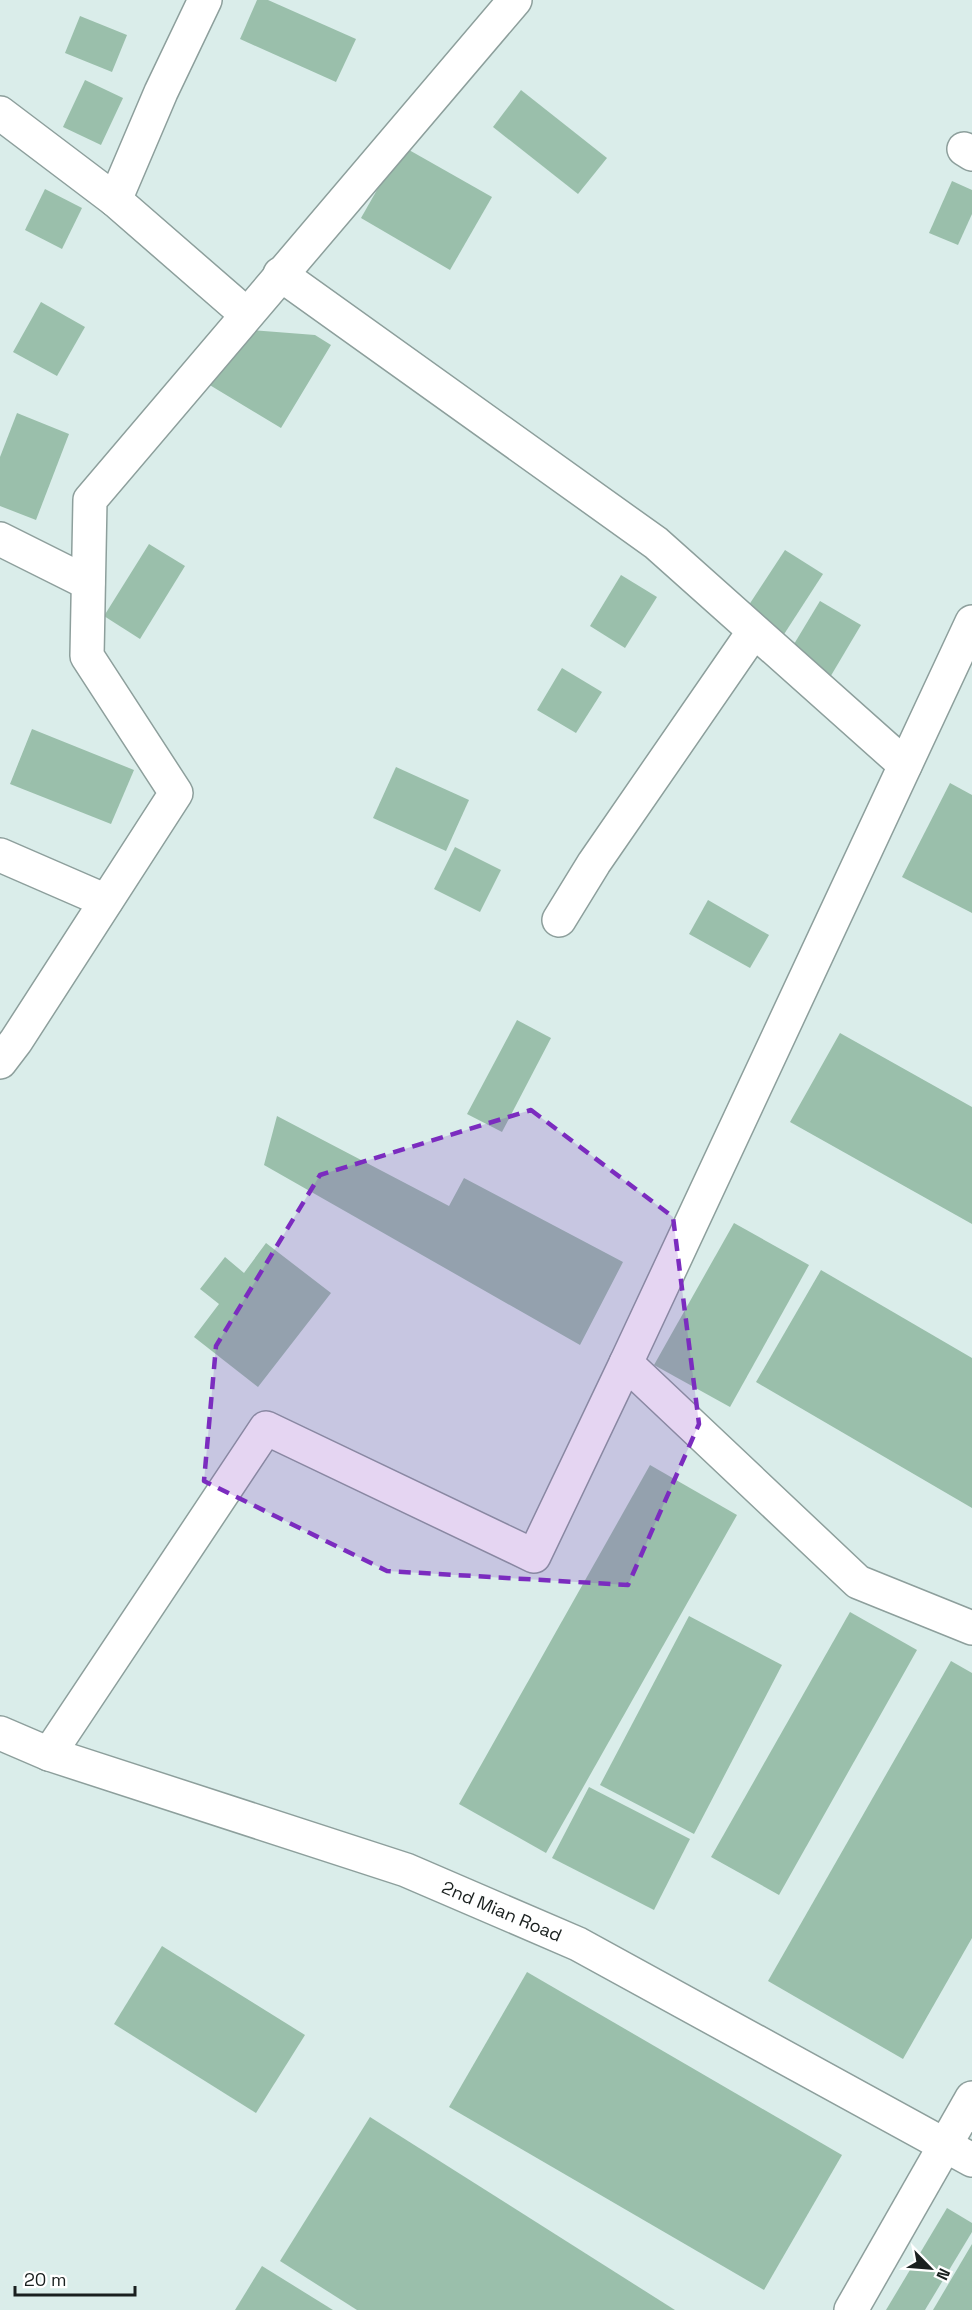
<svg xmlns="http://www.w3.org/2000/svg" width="972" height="2310" font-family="'Space Grotesk',sans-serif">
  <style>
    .building { fill: #9abfab }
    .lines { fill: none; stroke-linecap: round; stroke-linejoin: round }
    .minor-casing { stroke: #8d9f9c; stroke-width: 36 }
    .tertiary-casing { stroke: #8d9f9c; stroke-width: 36 }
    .secondary-casing { stroke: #8d9f9c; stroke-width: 36 }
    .minor { stroke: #fff; stroke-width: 33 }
    .tertiary { stroke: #fff; stroke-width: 33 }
    .secondary { stroke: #fff; stroke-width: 33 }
    .marked { fill: #7b2cbf; fill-opacity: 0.2; stroke: #7b2cbf; stroke-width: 4.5; stroke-dasharray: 12 8; stroke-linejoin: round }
    .labels { text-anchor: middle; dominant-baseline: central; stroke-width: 4.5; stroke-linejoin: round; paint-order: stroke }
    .street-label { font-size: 18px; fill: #1a201f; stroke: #fff }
  </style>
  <rect width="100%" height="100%" fill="#daedea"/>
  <g class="building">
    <path d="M257,0h11l88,39 -20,43 -96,-43z"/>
    <path d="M80,16l47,19 -15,37 -47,-19z"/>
    <path d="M85,80l38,18 -22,47 -38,-18z"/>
    <path d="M521,90l86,68 -29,36 -85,-67z"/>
    <path d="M402,146l90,51 -42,73 -89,-52z"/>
    <path d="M952,181l20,9v24l-14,31 -29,-12z"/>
    <path d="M45,189l37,19 -20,41 -37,-19z"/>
    <path d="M41,302l44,25 -28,49 -44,-24z"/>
    <path d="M252,330l63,5 16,10 -50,83 -73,-44 20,-34 8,5z"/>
    <path d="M17,413l52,21 -33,86 -36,-14v-49z"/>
    <path d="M149,544l36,22 -45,73 -36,-23z"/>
    <path d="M785,550l38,24 -44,68 -38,-25z"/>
    <path d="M621,575l36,22 -32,51 -35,-22z"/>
    <path d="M820,601l41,24 -32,54 -41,-25z"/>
    <path d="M562,668l40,24 -26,41 -39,-23z"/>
    <path d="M32,729l102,41 -23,54 -101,-40z"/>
    <path d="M396,767l73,33 -23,51 -73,-33z"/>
    <path d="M950,783l22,12v118l-70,-36z"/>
    <path d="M455,847l46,23 -21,42 -46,-23z"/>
    <path d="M708,900l61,35 -19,33 -61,-34z"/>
    <path d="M517,1020l34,18 -49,94 -35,-18z"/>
    <path d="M840,1033l132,74v117l-182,-102z"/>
    <path d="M277,1116l172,90 15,-28 159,84 -43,83 -316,-180z"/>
    <path d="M734,1223l75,42 -79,142 -76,-42z"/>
    <path d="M266,1243l65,50 -73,94 -64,-50 25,-33 -19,-15 25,-32 19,16z"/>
    <path d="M821,1270l151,88v150l-216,-126z"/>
    <path d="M650,1465l87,50 -191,338 -87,-49z"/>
    <path d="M850,1612l67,38 -138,245 -68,-38z"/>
    <path d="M689,1616l93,49 -88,169 -94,-49z"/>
    <path d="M951,1661l21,12v265l-69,121 -135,-78z"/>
    <path d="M589,1787l101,52 -36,71 -102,-52z"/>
    <path d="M162,1946l143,89 -49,78 -142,-89z"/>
    <path d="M527,1972l315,183 -78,135 -315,-183z"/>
    <path d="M370,2117l305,193h-318l-77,-49z"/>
    <path d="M947,2208l25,15v9l-47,78h-39z"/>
    <path d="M972,2244v66h-39z"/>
    <path d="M262,2266l71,44h-98z"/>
  </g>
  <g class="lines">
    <defs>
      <g id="minor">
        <path d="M205,0l-44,92 -46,108 131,114"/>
        <path d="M0,113l115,87"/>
        <path d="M964,149l8,5"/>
        <path d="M280,274l376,269 249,222"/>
        <path d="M0,539l88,44"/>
        <path d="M972,622l-346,741 232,219 114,46"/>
        <path d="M0,855l106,46"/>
        <path d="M559,920l35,-57 160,-232"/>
        <path d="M0,1062l16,-21 160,-248 -89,-137 3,-156 425,-500"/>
        <path d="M49,1754l217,-326 268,128 92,-193"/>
      </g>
      <path id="tertiary" d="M851,2310l121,-212"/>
      <path id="secondary" d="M0,1733l49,21 357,116 172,74 394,216"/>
    </defs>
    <use href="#minor" class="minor-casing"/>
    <use href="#tertiary" class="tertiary-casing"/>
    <use href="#secondary" class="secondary-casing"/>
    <use href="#minor" class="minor"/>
    <use href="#tertiary" class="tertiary"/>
    <use href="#secondary" class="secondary"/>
  </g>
  <path class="marked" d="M531,1110l142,107 26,207 -71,161 -241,-14 -183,-90 12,-135 104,-171z"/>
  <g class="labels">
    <g class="street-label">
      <text transform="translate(502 1911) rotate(23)">2nd Mian Road</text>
    </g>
  </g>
  <g transform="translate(930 2268) rotate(115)" stroke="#ffffff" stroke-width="4.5" paint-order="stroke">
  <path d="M0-4.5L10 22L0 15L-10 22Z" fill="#1a201f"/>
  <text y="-9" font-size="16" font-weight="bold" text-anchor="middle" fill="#1a201f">N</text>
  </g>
  <path d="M15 2286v9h120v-9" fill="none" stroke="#1a201f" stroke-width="3"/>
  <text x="24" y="2286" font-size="18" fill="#1a201f" stroke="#ffffff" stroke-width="4.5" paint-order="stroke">20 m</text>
</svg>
